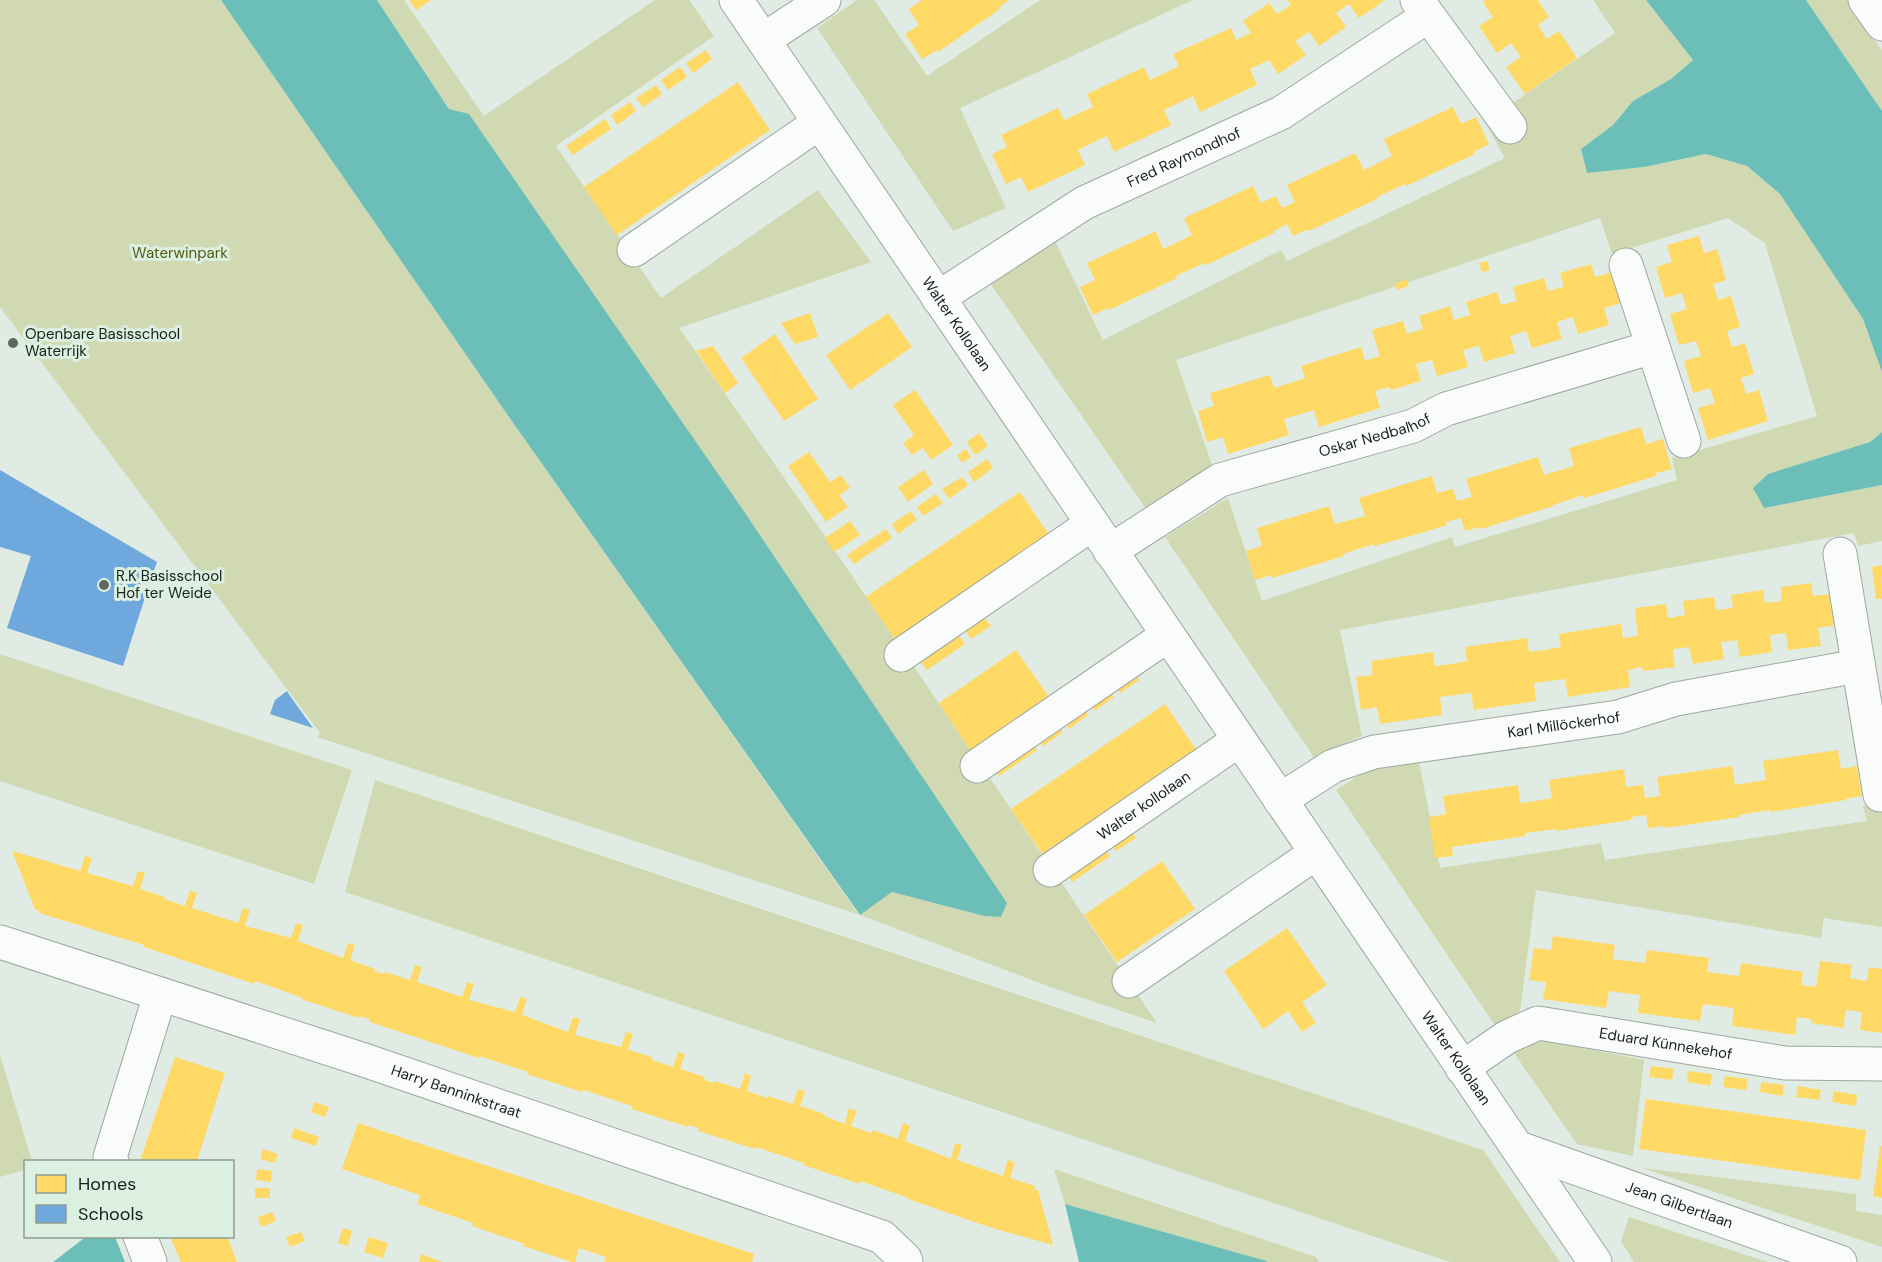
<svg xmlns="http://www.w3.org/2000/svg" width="1882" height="1262" font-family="'DM Sans',sans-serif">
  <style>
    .green { fill: #d0d9b2 }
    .water { fill: #6cbfb9 }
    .homes { fill: #ffd966 }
    .schools { fill: #6fa8dc }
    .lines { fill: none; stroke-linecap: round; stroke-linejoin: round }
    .minor-casing { stroke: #9ea7a0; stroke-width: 35 }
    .minor { stroke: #fafcfb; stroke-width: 33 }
    .poi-dot { fill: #5e6760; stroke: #dbf0e0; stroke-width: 2 }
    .labels { text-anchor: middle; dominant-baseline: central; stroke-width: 6; stroke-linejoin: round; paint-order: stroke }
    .street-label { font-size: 15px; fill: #18201a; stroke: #dbf0e0 }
    .park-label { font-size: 15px; fill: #545a10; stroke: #dbf0e0 }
    .poi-label { font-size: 15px; fill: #18201a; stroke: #dbf0e0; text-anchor: start }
  </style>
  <rect width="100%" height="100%" fill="#e0ebe3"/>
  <g class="green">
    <path d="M0,0h221l288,417 350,498 33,-23 92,24 -607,-916h27l80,116 171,-116h34l25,36 -158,110 105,152 157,-108 53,72 -192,66 141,201 337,494 -104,-35 -193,-73 -543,-178 3,-4 -320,-426z"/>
    <path d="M857,0h17l53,76 113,-76h153l-233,108 46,100 -53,23 -136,-203z"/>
    <path d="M1593,0h53l47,60 -22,19 -38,22 -20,24 -32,24 6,24 57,-6 62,-13 41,12 33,28 83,125 19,53v60l-12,10 -102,32 -4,34 118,-23v56l-24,5 -4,-13 -514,97 22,106 -29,12 -18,11 -150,-222 63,-39 34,103 190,-64 3,10 222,-67 -5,-22 145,-42 -52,-173 -37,-25 -116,36 -12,-36 -424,142 36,105 -66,44 -156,-226 64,-44 49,101 178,-90 6,11 218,-103 -20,-36 130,-89z"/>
    <path d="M1806,0h41l35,50v61z"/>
    <path d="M0,654l352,116 -38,114 -314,-103z"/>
    <path d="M1419,762l21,106 161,-25 4,17 262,-39 -4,-15 19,-3v124l-58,-9 -3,20 -285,-48 -16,121 -24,16 -160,-237 30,-19z"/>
    <path d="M375,780l1108,370 77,112h-110l-1105,-370z"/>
    <path d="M1538,1039l106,21 -11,96 -56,-12 -63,-91z"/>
    <path d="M0,1055l32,106 -6,1 -1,8 -25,7z"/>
    <path d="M1642,1168l214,26v17l26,4v32z"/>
    <path d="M1054,1169l262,88 3,5h-52l-202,-58z"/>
    <path d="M1629,1217l139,45h-134l-13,-21z"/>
  </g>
  <g class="water">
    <path d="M221,0h156l72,109 20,5 272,393 266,396 -6,14 -17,-1 -92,-24 -32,23 -351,-498z"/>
    <path d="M1646,0h160l76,111v261l-19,-53 -83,-125 -33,-28 -41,-12 -62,13 -57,6 -6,-24 32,-24 20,-24 38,-22 22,-19z"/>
    <path d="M1882,432v53l-118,23 -11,-20 15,-14 102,-32z"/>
    <path d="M1065,1204l201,57 1,1h-188z"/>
    <path d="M87,1236l28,1 10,25h-72z"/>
  </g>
  <g class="homes">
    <path d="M409,0h22l-15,10z"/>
    <path d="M922,0h87l-10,7 1,2 -62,43 -1,-2 -15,9 -17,-25 14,-9 -10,-16z"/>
    <path d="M1287,0h98l-26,18 -10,-14 -13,9 10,14 -27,19 -10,-14 -14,9 11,14 -28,19 -9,-14 -19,9 7,16 -28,13 -29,14 -7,-16 -29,14 7,15 -57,27 -7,-16 -15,7 -14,7 7,15 -57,27 -7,-15 -15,7 -14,-30 15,-7 -6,-12 57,-27 6,12 29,-13 -6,-13 57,-27 6,13 15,-7 14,-7 -6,-12 58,-26 5,12 15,-7 -8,-12 26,-18 8,11 14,-9z"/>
    <path d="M1485,0h53l11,17 -11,8 9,14 12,-8 18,27 -52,36 -19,-27 15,-10 -10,-14 -14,10 -18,-27 14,-9 -10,-15z"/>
    <path d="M706,50l6,9 -19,14 -7,-10z"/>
    <path d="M680,67l7,10 -19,13 -7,-10z"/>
    <path d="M738,82l32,48 -153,105 -33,-48z"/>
    <path d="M656,85l6,9 -19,13 -7,-9z"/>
    <path d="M630,102l6,9 -19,14 -6,-10z"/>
    <path d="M1453,107l8,17 15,-7 13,27 -15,8 1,2 -69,32 -1,-2 -28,13v2l-68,32 -1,-2 -15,7 -6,-12 -13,7v2l-68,32 -1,-2 -14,6 -15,7 1,2 -68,32 -1,-2 -15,7 -13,-28 15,-7 -8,-17 69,-32 7,18 29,-14 -8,-17 69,-32 8,17 15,-7 6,12 13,-6 -8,-17 68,-32 9,17 28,-14 -8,-17z"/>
    <path d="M605,119l6,10 -38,26 -7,-9z"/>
    <path d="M1699,236l5,17 13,-4 9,31 -13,4 5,16 13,-4 9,31 -13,4 5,16 13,-4 9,31 -13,4 5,16 13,-4 9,31 -60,19 -10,-32 17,-5 -5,-15 -17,5 -9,-32 17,-5 -5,-15 -17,4 -9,-31 17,-5 -5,-16 -17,5 -9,-31 16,-5 -5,-17z"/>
    <path d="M1487,261l3,9 -8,2 -3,-9z"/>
    <path d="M1591,264l4,13 17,-5 9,31 -17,5 5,17 -31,9 -5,-17 -16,5 5,17 -30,9 -6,-17 -16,5 5,17 -31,9 -5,-16 -16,4 5,17 -31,9 -5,-16 -16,4 5,17 -30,9 -2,-3 -14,4 5,17 -61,19 -5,-17 -30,9 5,16 -61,19 -5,-17 -16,5 -9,-31 16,-5 -4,-13 60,-18 4,13 16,-5 15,-5 -4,-12 60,-19 4,14 15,-5 -8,-26 31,-9 4,13 16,-5 -4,-13 31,-10 4,14 16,-5 -4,-13 31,-10 4,13 16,-4 -4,-14 31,-9 4,13 16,-4 -4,-14z"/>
    <path d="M1406,279l3,7 -12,4 -2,-6z"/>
    <path d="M810,313l8,24 -23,7 -14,-21z"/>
    <path d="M888,313l24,34 -62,43 -24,-35z"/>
    <path d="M775,334l43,65 -34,22 -43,-63z"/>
    <path d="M713,346l25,37 -13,10 -29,-42z"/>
    <path d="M915,390l38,55 -22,15 -8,-12 -11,7 -9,-12 11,-8 -21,-30z"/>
    <path d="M1641,427l5,17 17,-5 9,30 -16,4v3l-72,22 -1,-3 -30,10v1l-72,23 -1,-2 -15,4 -4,-13 -15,4 1,3 -36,11 -37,10v-2l-31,10 1,2 -72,22 -1,-3 -16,5 -9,-29 16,-5 -5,-18 72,-22 6,18 30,-8 -6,-18 73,-22 5,17 16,-4 4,12 15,-4 -6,-18 72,-22 6,18 30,-9 -5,-18z"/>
    <path d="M979,433l9,13 -13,9 -8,-13z"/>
    <path d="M966,449l5,8 -9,6 -5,-8z"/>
    <path d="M809,452l21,30 11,-7 9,13 -11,7 9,12 -22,15 -38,-56z"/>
    <path d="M987,459l6,9 -19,14 -6,-10z"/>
    <path d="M924,470l9,14 -25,18 -10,-15z"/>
    <path d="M962,477l6,8 -19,14 -7,-10z"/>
    <path d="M1020,492l32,47 -153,106 -33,-48z"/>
    <path d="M936,494l7,9 -20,13 -6,-9z"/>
    <path d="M911,511l6,9 -19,14 -6,-10z"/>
    <path d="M850,521l10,14 -26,17 -9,-14z"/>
    <path d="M886,529l6,9 -38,26 -7,-9z"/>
    <path d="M1882,565v34h-6l-4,-32z"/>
    <path d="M1811,583l2,13 19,-2 4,31 -18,3 3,18 -33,4 -2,-17 -16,2 2,17 -32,5 -3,-17 -16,2 3,17 -31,5 -4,-17 -16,2 2,18 -32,4 -1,-4 -14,3 2,17 -62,10 -3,-18 -31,4 2,18 -62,9 -3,-17 -31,4 2,18 -62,9 -3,-17 -16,3 -5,-33 17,-2 -2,-14 62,-9 2,14 16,-2 16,-3 -2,-14 62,-9 2,14 16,-2 16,-3 -2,-13 62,-10 2,14 15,-2 -3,-28 31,-4 2,14 17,-3 -2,-14 31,-4 2,13 17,-2 -2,-13 32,-5 2,13 17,-2 -1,-14z"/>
    <path d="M984,617l7,9 -20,13 -6,-9z"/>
    <path d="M959,635l6,9 -38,26 -7,-9z"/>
    <path d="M1016,650l33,47 -78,54 -32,-48z"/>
    <path d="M1133,670l6,10 -19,13 -6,-9z"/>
    <path d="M1108,688l6,9 -20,14 -6,-10z"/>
    <path d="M1165,704l32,47 -153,105 -33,-47z"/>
    <path d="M1082,706l6,9 -19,14 -6,-10z"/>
    <path d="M1056,723l7,9 -20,14 -6,-9z"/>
    <path d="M1031,740l6,10 -38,26 -6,-9z"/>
    <path d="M1838,750l3,19 16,-3 5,30 -17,3 1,1 -75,12 -1,-2 -31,5 1,2 -75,11 -1,-2 -16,2 -2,-13 -15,2v3l-74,11 -1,-2 -31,4v3l-73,11 1,9 -18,2 -6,-41 17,-3 -3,-18 75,-11 2,18 16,-2 16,-3 -3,-18 75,-11 2,18 17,-2 2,13 15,-2 -3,-19 75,-11 3,19 31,-5 -3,-19z"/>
    <path d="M1130,829l6,9 -20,13 -6,-9z"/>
    <path d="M1104,846l6,10 -38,26 -6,-9z"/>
    <path d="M12,851l68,20 5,-15 7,2 -5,15 46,13 5,-15 7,2 -5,16 25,8 -1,2 21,7 5,-16 7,3 -5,15 46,15 5,-15 7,2 -5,16 46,12 5,-15 7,2 -5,16 45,17 5,-15 7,2 -5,15 25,9 -1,2 10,3 1,-2 25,8 5,-15 7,2 -5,15 45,15 5,-15 7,2 -5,16 46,12 5,-15 7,2 -5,16 46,17 5,-15 7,2 -5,16 46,12 5,-15 7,2 -5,16 24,7v3l21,7 5,-15 7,2 -5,15 25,8 -1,3 10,3 1,-2 25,8 5,-16 6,3 -4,15 20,7 1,-2 25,8 5,-15 7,2 -5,15 25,8 -1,2 21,8 4,-16 8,3 -6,15 21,7 1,-3 25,9 5,-16 7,3 -5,15 46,18 4,-16 7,2 -5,15 46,16 5,-16 7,3 -5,15 25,8 -1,3 4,1 15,55 -64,-18 -81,-28 1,-1 -49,-17v3l-57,-19 1,-2 -48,-16 -1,2 -57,-18 1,-3 -10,-3 -1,2 -56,-18v-3l-48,-16 -2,2 -55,-18 1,-2 -49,-16v2l-109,-36 -1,-1 1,-2 -11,-3v2l-55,-18h-2l1,-2 -25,-9 -23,-8 -1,3 -110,-37v-2l-105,-32v-2l-4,-2z"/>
    <path d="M1162,861l33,48 -78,53 -33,-47z"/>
    <path d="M1287,928l40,57 -25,17 14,21 -14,9 -14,-21 -25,18 -39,-58z"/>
    <path d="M1553,936l62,9 -2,14 32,4 2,-13 62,8 -2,14 32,4 2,-13 62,9 -2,13 15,2 4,-26 32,4 -2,13 17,3 2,-14 13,2v64l-22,-3 2,-18 -16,-2 -3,18 -32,-5v-4l-14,-2 -2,18 -63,-9 2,-18 -31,-4 -3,17 -62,-8 2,-18 -16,-2 -15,-2 -3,17 -63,-9 3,-17 -17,-2 5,-32 17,2z"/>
    <path d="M175,1057l50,16 -28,88h-57z"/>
    <path d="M1651,1066l23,3 -2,11 -23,-3z"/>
    <path d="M1688,1071l24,3 -2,12 -23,-4z"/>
    <path d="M1725,1076l23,3 -2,11 -23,-3z"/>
    <path d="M1761,1082l23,3 -1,11 -23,-4z"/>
    <path d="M1798,1086l23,4 -2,10 -23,-3z"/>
    <path d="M1834,1091l23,4 -1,11 -24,-4z"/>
    <path d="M1646,1099l220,31 -6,50 -221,-31z"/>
    <path d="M314,1102l15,5 -4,10 -14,-5z"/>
    <path d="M358,1123l396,131 -2,8h-148l2,-5 -27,-9 -4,14h-3l-49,-16 1,-2 -2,-1 -50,-17 1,-3 -56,-19 3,-9 -78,-26z"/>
    <path d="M294,1128l25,9 -3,9 -25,-8z"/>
    <path d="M1880,1146h2v52l-9,-2z"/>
    <path d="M263,1149l15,5 -3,9 -15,-4z"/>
    <path d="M257,1169l15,2 -1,11 -15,-2z"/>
    <rect x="255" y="1188" width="15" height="10"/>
    <path d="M272,1212l4,9 -15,6 -3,-10z"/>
    <path d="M343,1228l9,3 -4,15 -10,-3z"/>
    <path d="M301,1232l4,9 -15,6 -4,-10z"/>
    <path d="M170,1236h57l10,26h-56z"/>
    <path d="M369,1237l19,6 -5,15 -19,-6z"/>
    <path d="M421,1254l22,8h-24z"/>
  </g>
  <g class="schools">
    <path d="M0,470l157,92 -6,17 -8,-3 -3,13 7,2 -24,75 -116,-38 24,-72 -31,-9z"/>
    <path d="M287,691l3,5 23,32 -43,-14 5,-14z"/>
  </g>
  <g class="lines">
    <defs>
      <g id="minor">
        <path id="s1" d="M736,0l859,1262"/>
        <path d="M1417,0l93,127"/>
        <path d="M1865,0l17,24"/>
        <path d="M763,40l61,-40"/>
        <path d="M634,250l185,-127"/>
        <path d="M1626,265l58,176"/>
        <path id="s2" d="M938,298l146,-95 197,-90 147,-97"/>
        <path id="s3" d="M1110,551l110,-71 193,-54 33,-17 207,-62"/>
        <path d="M1840,554l40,241"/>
        <path d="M901,655l191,-131"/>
        <path d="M977,766l191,-131"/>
        <path id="s4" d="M1280,800l53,-34 41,-14 244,-35 58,-18 182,-33"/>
        <path id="s5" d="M1050,870l189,-130"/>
        <path id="s6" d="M0,942l364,118 518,177 23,22 1,3"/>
        <path d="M1129,981l187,-128"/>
        <path id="s7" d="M1462,1068l45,-31 31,-14 247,40 97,1"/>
        <path id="s8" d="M1519,1148l321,114"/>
        <path d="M112,1162l-2,-5 50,-162"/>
        <path d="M140,1236l10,26"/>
      </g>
    </defs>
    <use href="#minor" class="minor-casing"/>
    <use href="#minor" class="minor"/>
  </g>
  <g class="poi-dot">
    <circle cx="13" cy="343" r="6"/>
    <circle cx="104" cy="585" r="6"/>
  </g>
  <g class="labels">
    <g class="street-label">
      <text stroke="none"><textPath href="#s2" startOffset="284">Fred Raymondhof</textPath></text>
      <text stroke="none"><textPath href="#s1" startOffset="392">Walter Kollolaan</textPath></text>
      <text stroke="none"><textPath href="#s3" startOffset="292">Oskar Nedbalhof</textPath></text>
      <text stroke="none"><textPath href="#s4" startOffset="298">Karl Millöckerhof</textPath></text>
      <text stroke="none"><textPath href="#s5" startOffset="114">Walter kollolaan</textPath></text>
      <text stroke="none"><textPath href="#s7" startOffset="218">Eduard Künnekehof</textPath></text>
      <text stroke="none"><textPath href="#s1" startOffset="1280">Walter Kollolaan</textPath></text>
      <text stroke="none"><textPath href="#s6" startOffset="480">Harry Banninkstraat</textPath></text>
      <text stroke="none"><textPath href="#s8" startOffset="170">Jean Gilbertlaan</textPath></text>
    </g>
    <g class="park-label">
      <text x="180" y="253">Waterwinpark</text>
    </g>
    <g class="poi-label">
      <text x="25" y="334">Openbare Basisschool<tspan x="25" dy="17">Waterrijk</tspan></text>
      <text x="116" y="576">R.K Basisschool<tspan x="116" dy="17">Hof ter Weide</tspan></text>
    </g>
  </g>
  <rect x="24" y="1160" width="210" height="78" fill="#dbf0e0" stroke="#8d9d91" stroke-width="1.5"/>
  <rect x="36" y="1175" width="30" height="18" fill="#ffd966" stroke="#8d9d91" stroke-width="1.5"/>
  <text x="78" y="1190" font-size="18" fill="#18201a">Homes</text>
  <rect x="36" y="1205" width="30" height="18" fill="#6fa8dc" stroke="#8d9d91" stroke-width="1.5"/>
  <text x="78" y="1220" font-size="18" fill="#18201a">Schools</text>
</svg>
